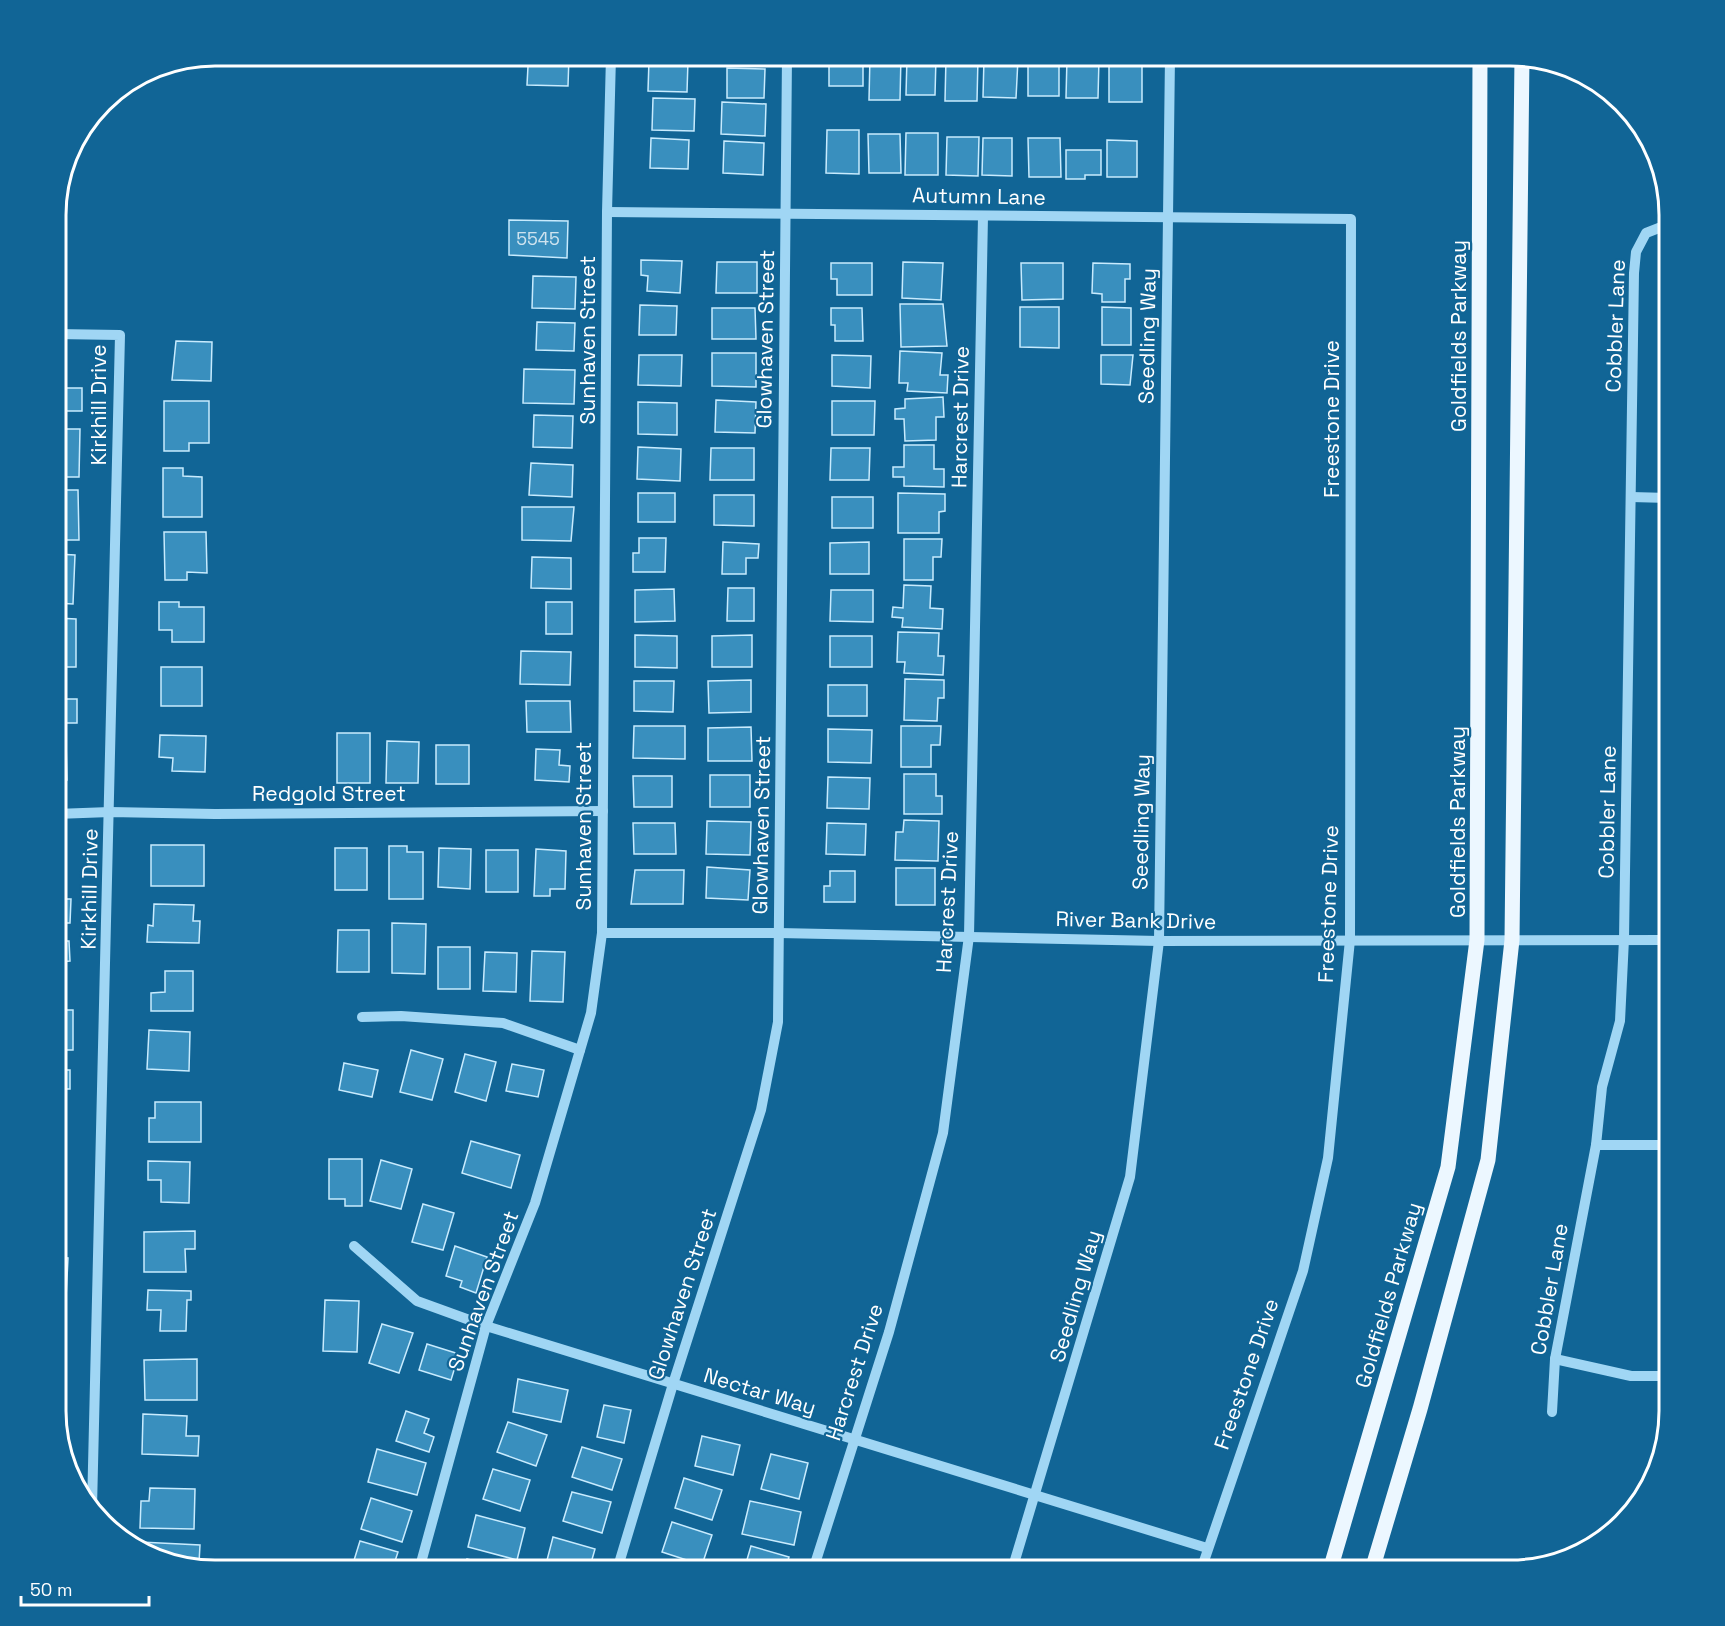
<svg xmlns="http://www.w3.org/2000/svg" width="1725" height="1626" font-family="'Space Grotesk',sans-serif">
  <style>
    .building { fill: #398fbe; stroke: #c8ebfe; stroke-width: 1.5 }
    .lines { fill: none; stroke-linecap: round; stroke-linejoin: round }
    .minor { stroke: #a0d6f4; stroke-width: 10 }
    .major { stroke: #ecf7ff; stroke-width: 15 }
    .labels { text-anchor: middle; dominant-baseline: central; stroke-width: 4.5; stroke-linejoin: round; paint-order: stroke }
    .number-label { font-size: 18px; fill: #cee3ef }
    .street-label { font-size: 21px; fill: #fff; stroke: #116596 }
    .rim { fill: none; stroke: #fff; stroke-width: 3 }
  </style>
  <rect width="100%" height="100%" fill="#116596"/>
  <g class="building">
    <path d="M521,56h48l-1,30 -41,-1 1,-19h-7z"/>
    <path d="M870,56h31l-1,44h-31z"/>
    <path d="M907,57l29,1 -1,37h-29z"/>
    <rect x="829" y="58" width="34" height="28"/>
    <path d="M946,58h32l-1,43h-32z"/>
    <path d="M984,58l34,1 -2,39 -33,-1z"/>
    <path d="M1067,58l32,1 -1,39h-32z"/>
    <rect x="1028" y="59" width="31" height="37"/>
    <rect x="1109" y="59" width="33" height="43"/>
    <path d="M649,60l39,1 -1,31 -39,-1z"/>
    <path d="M727,68l38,1 -1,29h-37z"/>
    <path d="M653,98l42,1 -1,32 -42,-1z"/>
    <path d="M722,102l44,2 -1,32 -44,-2z"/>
    <path d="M827,130h32v44l-33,-1z"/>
    <path d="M906,133h32v42h-33z"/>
    <path d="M868,134h32l1,39h-32z"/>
    <path d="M947,137h32l-1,39 -32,-1z"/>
    <path d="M651,138l38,2 -1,29 -38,-1z"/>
    <path d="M983,138h29v38l-30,-1z"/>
    <path d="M1028,138h32l1,39h-32z"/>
    <path d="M1107,140l30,1v36h-30z"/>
    <path d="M724,141l40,2 -1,32 -40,-2z"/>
    <path d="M1066,150h35v25h-16v4h-19z"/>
    <path d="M509,220l59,1 -1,37 -58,-3z"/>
    <path d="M641,260l41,1 -2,32 -33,-2 1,-15 -7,-1z"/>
    <path d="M717,262h40v31h-41z"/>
    <path d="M903,262l40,1 -2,37 -39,-2z"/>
    <path d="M831,263h41v32h-35v-16h-6z"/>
    <path d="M1021,263h42v36l-41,1z"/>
    <path d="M1093,263l37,1v15h-5v23h-23v-8l-10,-1z"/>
    <path d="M533,276l43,1 -1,32 -43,-1z"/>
    <path d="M900,304h43l4,42 -46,1z"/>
    <path d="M640,305l37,1 -1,29h-37z"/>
    <path d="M1020,307h39v41l-39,-1z"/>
    <path d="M1102,307l29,1v37h-29z"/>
    <path d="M712,308h43l1,31h-44z"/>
    <path d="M831,308h31l1,33h-28v-16h-4z"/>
    <path d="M537,322l38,1 -1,28 -38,-1z"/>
    <path d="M176,341l36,1 -1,39 -39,-1z"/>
    <path d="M900,351l42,2 -2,22h8l-1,18 -40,-2 1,-8h-9z"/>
    <path d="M712,353h44v34l-44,-1z"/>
    <path d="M639,355h43l-1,31 -43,-1z"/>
    <path d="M832,355l39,1 -1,32 -38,-2z"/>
    <path d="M1101,355h32l-3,30 -29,-1z"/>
    <path d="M524,369l51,1 -1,34 -51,-1z"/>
    <path d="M56,372h8l1,16h17v23h-26z"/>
    <path d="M943,397l1,20h-8v23l-31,1 -1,-22h-9v-10l10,-1v-9z"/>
    <path d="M716,400l40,2 -1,31 -40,-1z"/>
    <path d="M164,401h45v42h-20v8h-25z"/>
    <path d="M832,401h43l-1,34h-42z"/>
    <path d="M638,402l39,1v32l-39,-1z"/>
    <path d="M534,415l39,1 -1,32 -39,-1z"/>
    <path d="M56,429h24l-1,48h-23z"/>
    <path d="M904,445h30v24h10v18l-40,-1v-9h-11v-10h11z"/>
    <path d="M638,447l43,2 -1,32 -43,-2z"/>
    <path d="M711,448h43v32h-44z"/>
    <path d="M831,448h39l-1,32h-39z"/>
    <path d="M531,463l42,2 -1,32 -43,-2z"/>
    <path d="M163,468h20v8l19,1v40h-39z"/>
    <path d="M56,490h22l1,50h-23z"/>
    <rect x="638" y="493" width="37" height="29"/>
    <path d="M898,493l47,1v17l-6,1v21h-41z"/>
    <path d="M714,495h40v31l-40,-1z"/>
    <rect x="832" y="497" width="41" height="31"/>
    <path d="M522,507h52l-3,34 -49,-1z"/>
    <path d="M164,532h42l1,41 -20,-1v8h-22z"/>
    <path d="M639,538h27l-1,34h-32v-19h6z"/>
    <path d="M904,539h38l-1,18h-8v23h-29z"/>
    <path d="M723,542l36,2 -1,14h-12v16h-24z"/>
    <path d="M869,542v32h-39v-31z"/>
    <path d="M56,554l19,1 -2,49 -17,-1z"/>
    <path d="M532,557l39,1v31l-40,-1z"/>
    <path d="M904,585l27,1 -1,22 13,1 -1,20 -40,-2 1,-9 -11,-1 1,-10 10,1z"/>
    <path d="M728,588h26v33h-27z"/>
    <path d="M674,589l1,32 -40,1v-32z"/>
    <path d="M831,590h42v32l-43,-1z"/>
    <path d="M159,602h20v5h25v35h-32v-12h-13z"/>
    <rect x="546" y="602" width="26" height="32"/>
    <path d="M56,618l20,1v48h-20z"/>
    <path d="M898,632l41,1 -1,23h6l-1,19 -39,-2 1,-11h-8z"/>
    <path d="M635,635l42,1v32l-42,-1z"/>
    <path d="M752,635v32h-40v-31z"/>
    <rect x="830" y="636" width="42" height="31"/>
    <path d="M521,651l50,1 -1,33 -50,-1z"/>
    <rect x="161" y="667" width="41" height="39"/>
    <path d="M905,679l39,1v18h-6l-1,23 -33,-1z"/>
    <path d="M751,680v32l-42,1 -1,-32z"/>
    <path d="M634,681h40l-1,31 -39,-1z"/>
    <path d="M56,684h7l-1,15h15v24h-21z"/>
    <rect x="828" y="685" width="39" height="31"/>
    <path d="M526,701h44l1,31h-44z"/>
    <path d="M634,726h51v33l-52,-1z"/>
    <path d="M901,726h40l-1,19h-9v22h-30z"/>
    <path d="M751,727l1,34h-44v-33z"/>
    <path d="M828,729l44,1 -1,33 -43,-1z"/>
    <rect x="337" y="733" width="33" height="50"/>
    <path d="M160,735l46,1 -1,36 -33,-1 1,-13 -14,-1z"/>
    <path d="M56,741h10l1,39h-11z"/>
    <path d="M387,741l32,1 -1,41h-32z"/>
    <rect x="436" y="745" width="33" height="39"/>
    <path d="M536,749l24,1 -1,15 11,1 -1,16 -34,-2z"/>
    <path d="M904,774h32v22h6v18h-38z"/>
    <rect x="710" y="775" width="40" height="32"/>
    <path d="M633,776h39v31h-38z"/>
    <path d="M828,777l42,1 -1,31 -42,-1z"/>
    <path d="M904,820l35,1 -1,40 -43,-1 1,-28h7z"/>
    <path d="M707,821l44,1 -1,33 -44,-1z"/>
    <path d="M633,823h42l1,31h-42z"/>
    <path d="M827,823l39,1 -1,31 -39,-1z"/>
    <rect x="151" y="845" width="53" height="41"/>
    <path d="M389,846h18v6h16v47h-34z"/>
    <rect x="335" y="848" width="32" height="42"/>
    <path d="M439,848l32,1 -1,40 -32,-2z"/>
    <path d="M536,849l30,2 -1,38h-15v7h-16z"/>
    <rect x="486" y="850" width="32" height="42"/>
    <path d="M707,867l43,3 -2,30 -42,-2z"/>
    <rect x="896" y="868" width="39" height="37"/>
    <path d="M635,870h49l-1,34h-52z"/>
    <path d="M830,871h25v31h-31v-16h6z"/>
    <path d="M56,883h8v16h7l-1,24h-14z"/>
    <path d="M154,904l40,1 -1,16h7l-1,22 -52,-1 1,-17 5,1z"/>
    <path d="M392,923l34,1 -1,50 -33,-1z"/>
    <path d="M338,930h31v42h-32z"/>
    <path d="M56,941h13l1,20 -14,1z"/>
    <rect x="438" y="947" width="32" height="42"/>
    <path d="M532,951l33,1 -2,50 -33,-1z"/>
    <path d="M485,952l32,1 -1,39 -33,-1z"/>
    <path d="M165,971h28v40h-42v-18l14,-1z"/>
    <rect x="56" y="1010" width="17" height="40"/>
    <path d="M149,1030l41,2 -1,39 -42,-2z"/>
    <path d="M411,1050l32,9 -11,41 -32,-8z"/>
    <path d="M465,1054l31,8 -10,39 -31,-9z"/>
    <path d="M344,1063l34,7 -6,27 -33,-7z"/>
    <path d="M512,1064l32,6 -6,27 -32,-6z"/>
    <path d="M56,1070h14v19h-13l-1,22z"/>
    <path d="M155,1102h46v40h-52v-24h6z"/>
    <path d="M471,1141l49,14 -9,33 -49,-15z"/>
    <path d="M56,1155h10l-1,21h-9z"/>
    <path d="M329,1159h33v47h-17v-7h-16z"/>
    <path d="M381,1160l31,9 -11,40 -31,-8z"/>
    <path d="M148,1161l42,1 -1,41 -28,-1v-22h-13z"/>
    <path d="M56,1200v16h7v25h-7z"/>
    <path d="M423,1204l31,9 -11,37 -31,-8z"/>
    <path d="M195,1231v18h-10l1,23h-42v-40z"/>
    <path d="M455,1246l32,11 -11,36 -16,-6 2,-6 -16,-5z"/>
    <path d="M56,1257l12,1 -2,40h-10z"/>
    <path d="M148,1290l43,1v9h-4l-1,31h-26l1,-21h-14z"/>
    <path d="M325,1300l34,1 -2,51 -34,-1z"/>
    <path d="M382,1324l31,9 -14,40 -30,-10z"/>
    <path d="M427,1344l32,10 -8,26 -32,-10z"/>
    <path d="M56,1346h10l-2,21h-8z"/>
    <path d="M197,1359v41h-52l-1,-40z"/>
    <path d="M518,1379l50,11 -7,32 -48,-10z"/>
    <path d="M56,1384h8l-1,25h-7z"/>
    <path d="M604,1405l27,5 -7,33 -27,-6z"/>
    <path d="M406,1411l23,8 -5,14 10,4 -5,15 -33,-11z"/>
    <path d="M143,1414l44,2 -1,20h13l-1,20 -56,-2z"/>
    <path d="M508,1422l39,13 -11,31 -39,-14z"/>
    <path d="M702,1436l38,9 -7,30 -38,-9z"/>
    <path d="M582,1447l40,12 -10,31 -40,-13z"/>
    <path d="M377,1449l49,14 -9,32 -49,-13z"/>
    <path d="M771,1454l37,9 -9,36 -38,-10z"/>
    <path d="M493,1469l37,11 -10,31 -37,-12z"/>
    <path d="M684,1478l38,12 -10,30 -37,-12z"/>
    <path d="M150,1488l45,1 -1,40 -54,-1 1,-27h8z"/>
    <path d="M572,1492l39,10 -9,31 -39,-12z"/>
    <path d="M371,1498l41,13 -10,31 -41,-13z"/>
    <path d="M750,1501l51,11 -7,33 -52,-11z"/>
    <path d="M476,1515l49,13 -8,32 -49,-13z"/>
    <path d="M672,1522l40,13 -10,30 -40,-13z"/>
    <path d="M553,1537l42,12 -6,21 -44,-2z"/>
    <path d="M360,1541l38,11 -6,18h-41z"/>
    <path d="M140,1542l60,3 -1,18 -8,-1v4l-37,-8 -14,-9z"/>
    <path d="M751,1546l38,11 -4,13h-41z"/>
    <path d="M467,1559l25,6 -2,5h-26z"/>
  </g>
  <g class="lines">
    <g class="minor">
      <path d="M607,212l744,7 -1,721 -22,218 -25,113 -102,299"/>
      <path d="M56,334l64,1 -28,1173"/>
      <path d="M1631,497l38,1"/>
      <path d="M56,814l54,-2 105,2 388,-3"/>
      <path d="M602,933h177l380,8 510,-1"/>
      <path d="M362,1017l39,-1 102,7 77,27"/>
      <path d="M1596,1145h73"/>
      <path d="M354,1246l63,55 69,25 721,222"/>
      <path d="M1555,1359l76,17h38"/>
      <path d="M1552,1412l3,-53 41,-214 6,-58 18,-66 4,-82 10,-666 2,-21 10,-19 23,-9"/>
      <path d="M419,1570l67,-244 49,-123 56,-190 11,-80 5,-721 4,-156"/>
      <path d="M617,1570l56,-186 88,-274 17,-88 9,-966"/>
      <path d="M813,1570l76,-238 54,-199 26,-197 14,-720"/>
      <path d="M1012,1570l118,-393 29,-236 11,-885"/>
    </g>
    <g class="major">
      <path d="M1330,1570l118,-403 29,-227 3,-884"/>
      <path d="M1372,1570l48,-161 68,-249 24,-220 10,-884"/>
    </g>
  </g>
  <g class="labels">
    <g class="number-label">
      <text x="538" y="238">5545</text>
    </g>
    <g class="street-label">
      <text transform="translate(979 196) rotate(1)">Autumn Lane</text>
      <text transform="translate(1615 326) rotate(-88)">Cobbler Lane</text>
      <text transform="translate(1147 336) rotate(-89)">Seedling Way</text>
      <text transform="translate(1458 336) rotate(-90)">Goldfields Parkway</text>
      <text transform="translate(765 339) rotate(-89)">Glowhaven Street</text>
      <text transform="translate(587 340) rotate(-90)">Sunhaven Street</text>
      <text transform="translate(98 405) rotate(-90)">Kirkhill Drive</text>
      <text transform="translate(960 417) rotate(-89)">Harcrest Drive</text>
      <text transform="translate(1331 419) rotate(-90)">Freestone Drive</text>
      <text x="329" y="793">Redgold Street</text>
      <text transform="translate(1607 812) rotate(-89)">Cobbler Lane</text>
      <text transform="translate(1141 822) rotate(-89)">Seedling Way</text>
      <text transform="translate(1457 822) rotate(-90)">Goldfields Parkway</text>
      <text transform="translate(761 825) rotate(-89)">Glowhaven Street</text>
      <text transform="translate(583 826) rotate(-90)">Sunhaven Street</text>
      <text transform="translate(89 889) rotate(-89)">Kirkhill Drive</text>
      <text transform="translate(947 902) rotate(-87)">Harcrest Drive</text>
      <text transform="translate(1328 904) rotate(-88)">Freestone Drive</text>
      <text transform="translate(1136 920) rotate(1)">River Bank Drive</text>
      <text transform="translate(1549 1289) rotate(-80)">Cobbler Lane</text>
      <text transform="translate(483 1291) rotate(-70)">Sunhaven Street</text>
      <text transform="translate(682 1294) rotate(-72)">Glowhaven Street</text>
      <text transform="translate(1388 1295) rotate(-74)">Goldfields Parkway</text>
      <text transform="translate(1075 1296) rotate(-74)">Seedling Way</text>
      <text transform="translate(854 1372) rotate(-72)">Harcrest Drive</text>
      <text transform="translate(1246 1374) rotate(-71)">Freestone Drive</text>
      <text transform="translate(760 1391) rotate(17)">Nectar Way</text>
    </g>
  </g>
  <path d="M0 0H1725V1626H0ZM215 66H1510A149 149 0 0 1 1659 215V1411A149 149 0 0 1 1510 1560H215A149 149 0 0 1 66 1411V215A149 149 0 0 1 215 66Z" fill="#116596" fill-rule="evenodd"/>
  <path class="rim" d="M215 66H1510A149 149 0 0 1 1659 215V1411A149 149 0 0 1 1510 1560H215A149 149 0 0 1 66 1411V215A149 149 0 0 1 215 66Z"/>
  <path d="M21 1596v9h128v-9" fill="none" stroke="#ffffff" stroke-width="3"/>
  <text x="30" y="1596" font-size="18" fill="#ffffff" stroke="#116596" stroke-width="4.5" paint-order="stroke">50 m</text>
</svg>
